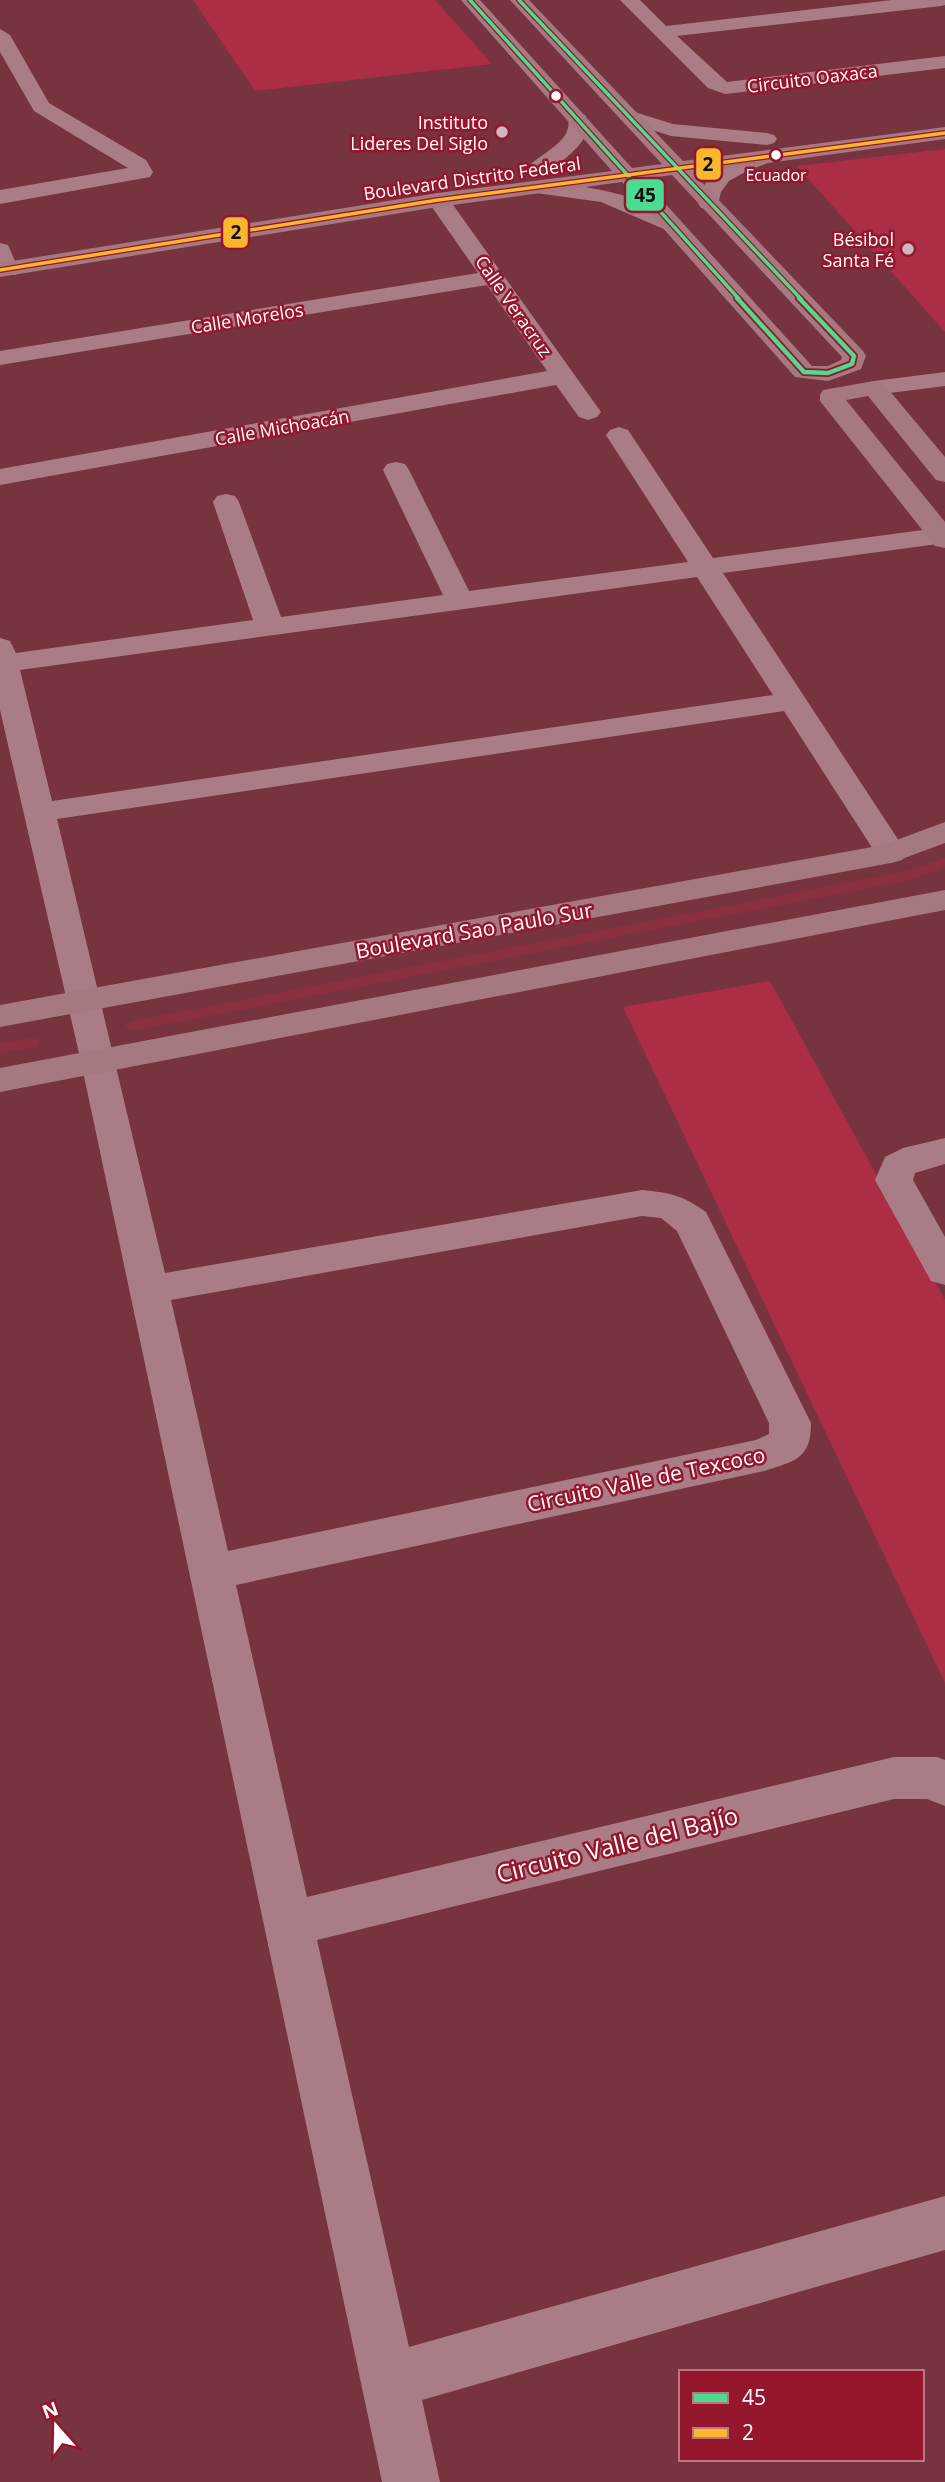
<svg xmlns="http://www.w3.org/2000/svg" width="945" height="2482" font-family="'Open Sans',sans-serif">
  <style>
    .green { fill: #ab2e46 }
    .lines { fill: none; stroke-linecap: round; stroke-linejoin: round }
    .stream { fill: #8a303f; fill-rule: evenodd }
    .street { fill: #aa7c85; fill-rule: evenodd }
    .secondary { fill: #a67880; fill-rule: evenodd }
    .bus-1-far1-casing { stroke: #94172d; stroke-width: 6 }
    .bus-1-casing { stroke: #94172d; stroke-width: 8 }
    .bus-2-casing { stroke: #94172d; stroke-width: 6 }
    .bus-1-far1 { stroke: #4ddb92; stroke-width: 3.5 }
    .bus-1 { stroke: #4ddb92; stroke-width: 4.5 }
    .bus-2 { stroke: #fab62d; stroke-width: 3.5 }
    .bus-dot { fill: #fff; stroke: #94172d; stroke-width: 2.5 }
    .poi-dot { fill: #cfb8bc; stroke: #94172d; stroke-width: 2.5 }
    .labels { text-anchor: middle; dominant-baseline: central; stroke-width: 5; stroke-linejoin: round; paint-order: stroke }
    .far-bus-label { font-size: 16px; fill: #fff; stroke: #94172d }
    .far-street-label { font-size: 18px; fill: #fff; stroke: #94172d }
    .far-poi-label { font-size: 18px; fill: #fff; stroke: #94172d; text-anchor: end }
    .street-label { font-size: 21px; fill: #fff; stroke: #94172d }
    .near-street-label { font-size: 24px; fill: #fff; stroke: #94172d }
    .line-badge { stroke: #94172d; stroke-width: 2.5 }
    .pale-badge-label { font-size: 19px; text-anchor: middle; font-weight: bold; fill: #111 }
  </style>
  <rect width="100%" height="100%" fill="#77343f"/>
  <g class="green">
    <path d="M193,0h242l57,64 -237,27z"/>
    <path d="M945,149v183l-148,-166z"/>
    <path d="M770,981l175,319v383l-322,-676z"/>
  </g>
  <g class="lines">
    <g class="stream">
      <path d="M945,858v9l-35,13 -778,151 -8,-5 8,-5 775,-150z"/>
      <path d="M31,1038l6,1 2,4 -2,4 -37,6v-10z"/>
    </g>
    <g class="street">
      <path d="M620,0h20l26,26 226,-26h53v5l-4,1 -264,30 50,46 218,-26v12l-220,26 -17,-6z"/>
      <path d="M0,29l10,6 39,68 97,57 7,12 -3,5 -150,27v-14l128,-22 -94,-57 -34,-59z"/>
      <path d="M628,110l45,14 94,9 7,2 3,4 -3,4 -7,2 -96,-9 -50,-16 -3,-4 3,-4z"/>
      <path d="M578,113l7,2c14,22 -23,45 -37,58h-16l-3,-5 3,-5c10,-8 31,-20 35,-32 3,-6 0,-10 4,-16z"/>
      <path d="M769,150l7,2 4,4 -4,4 -29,11 -18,10 -8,11 -4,16h-16l-3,-5c6,-36 40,-46 71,-53z"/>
      <path d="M537,181c34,2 127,16 147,45l-3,5 -8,2 -72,-31 -72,-10 -3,-5 3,-5z"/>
      <path d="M438,193l8,2 155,217 -4,5 -9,3 -9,-3 -23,-32 -556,100v-16l547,-98 -60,-86 -487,80v-14l478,-78 -51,-73 3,-5z"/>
      <path d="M0,243l8,2 11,25 -3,5h-16z"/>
      <path d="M945,372v14l-71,9 -9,-2 -3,-5 3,-5 9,-2z"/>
      <path d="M619,427l9,3 85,128 232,-31v16l-222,30 184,280 -5,7 -11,3 -11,-3 -96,-149 -727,108 108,454 477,-83c29,3 40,5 64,22l105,211c0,36 -16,38 -47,48l-528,114 71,312 587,-140h43l8,3v46l-18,-7h-33l-577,141 92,407 536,-151v54l-523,150 18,82h-58l-301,-1420 -81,-352v-72l10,3 6,12 237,-33 -40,-118 4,-6 9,-2 9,2 4,6 42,115 162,-22 -60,-125 4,-6 9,-2 9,2 4,6 60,121 219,-29 -82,-127 4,-5zM697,577l76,118 -721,106 -32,-131zM642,1216l19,2 16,13 92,192v11l-13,6 -528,111 -57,-251z"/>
      <path d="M945,1138v26l-30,9 -2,7 32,57v48l-14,-4 -56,-101 10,-23 18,-9z"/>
    </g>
    <g class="secondary">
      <path d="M461,0h19l152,168 30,-4 -152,-164h19l154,161 262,-34v12l-252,34 170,178 3,5 -5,13 -33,12 -33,-4 -173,-195 -184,25 -438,70v-14l438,-70 174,-22zM672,175l170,182 -1,3 -13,6h-16l-169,-187z"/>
      <path d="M874,381l9,2 62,74v25l-9,-2 -68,-84 -22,4 99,122v26l-10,-2 -115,-145v-6l3,-5z"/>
      <path d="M945,822v21l-54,20 -891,164v-22l883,-160z"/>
      <path d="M945,890v20l-945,182v-24z"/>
    </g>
    <defs>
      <g id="bus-1-far1">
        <path d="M470,0l269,299"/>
        <path d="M519,0l282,299"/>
      </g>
      <path id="bus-1" d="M737,298l67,74 24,1 24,-9 2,-8 -55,-58"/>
      <path id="bus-2" d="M0,270l438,-70 507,-67"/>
    </defs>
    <use href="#bus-1-far1" class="bus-1-far1-casing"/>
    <use href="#bus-1" class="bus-1-casing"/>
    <use href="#bus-2" class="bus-2-casing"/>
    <use href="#bus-1-far1" class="bus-1-far1"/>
    <use href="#bus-1" class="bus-1"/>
    <use href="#bus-2" class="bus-2"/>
  </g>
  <g class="bus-dot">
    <circle cx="556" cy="96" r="6"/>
    <circle cx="776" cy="155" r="6"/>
  </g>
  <g class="poi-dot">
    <circle cx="502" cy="132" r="7"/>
    <circle cx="908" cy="249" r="7"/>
  </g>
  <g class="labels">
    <g class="far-bus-label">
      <text x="776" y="175">Ecuador</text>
    </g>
    <g class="far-street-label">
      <text transform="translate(812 78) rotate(-7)">Circuito Oaxaca</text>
      <text transform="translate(472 178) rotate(-8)">Boulevard Distrito Federal</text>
      <text transform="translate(514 306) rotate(55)">Calle Veracruz</text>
      <text transform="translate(247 318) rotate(-9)">Calle Morelos</text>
      <text transform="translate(282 427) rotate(-10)">Calle Michoacán</text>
    </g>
    <g class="far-poi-label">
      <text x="488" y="122">Instituto<tspan x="488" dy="21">Lideres Del Siglo</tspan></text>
      <text x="894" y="239">Bésibol<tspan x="894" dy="21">Santa Fé</tspan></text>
    </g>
    <g class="street-label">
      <text transform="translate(474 930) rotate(-10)">Boulevard Sao Paulo Sur</text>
      <text transform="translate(646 1479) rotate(-12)">Circuito Valle de Texcoco</text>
    </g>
    <g class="near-street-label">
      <text transform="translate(617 1844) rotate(-14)">Circuito Valle del Bajío</text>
    </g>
  </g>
  <g class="line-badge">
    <rect x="695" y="147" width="27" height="34" rx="7" fill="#fab62d"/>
    <rect x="625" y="178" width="40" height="34" rx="7" fill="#4ddb92"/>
    <rect x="222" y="216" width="27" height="33" rx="7" fill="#fab62d"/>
  </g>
  <g class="pale-badge-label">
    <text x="708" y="171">2</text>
    <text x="645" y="202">45</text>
    <text x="236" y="239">2</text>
  </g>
  <rect x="679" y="2370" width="245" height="91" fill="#94172d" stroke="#bf7481" stroke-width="2"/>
  <rect x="693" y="2393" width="35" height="10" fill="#4ddb92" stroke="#bf7481" stroke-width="2"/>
  <text x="742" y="2405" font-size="21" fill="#ffffff">45</text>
  <rect x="693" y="2428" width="35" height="10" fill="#fab62d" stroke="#bf7481" stroke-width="2"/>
  <text x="742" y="2440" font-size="21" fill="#ffffff">2</text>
  <g transform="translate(56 2426) rotate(340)" stroke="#94172d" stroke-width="5" paint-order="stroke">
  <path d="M0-5L12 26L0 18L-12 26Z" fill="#ffffff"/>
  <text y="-10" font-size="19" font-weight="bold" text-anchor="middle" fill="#ffffff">N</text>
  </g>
</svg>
